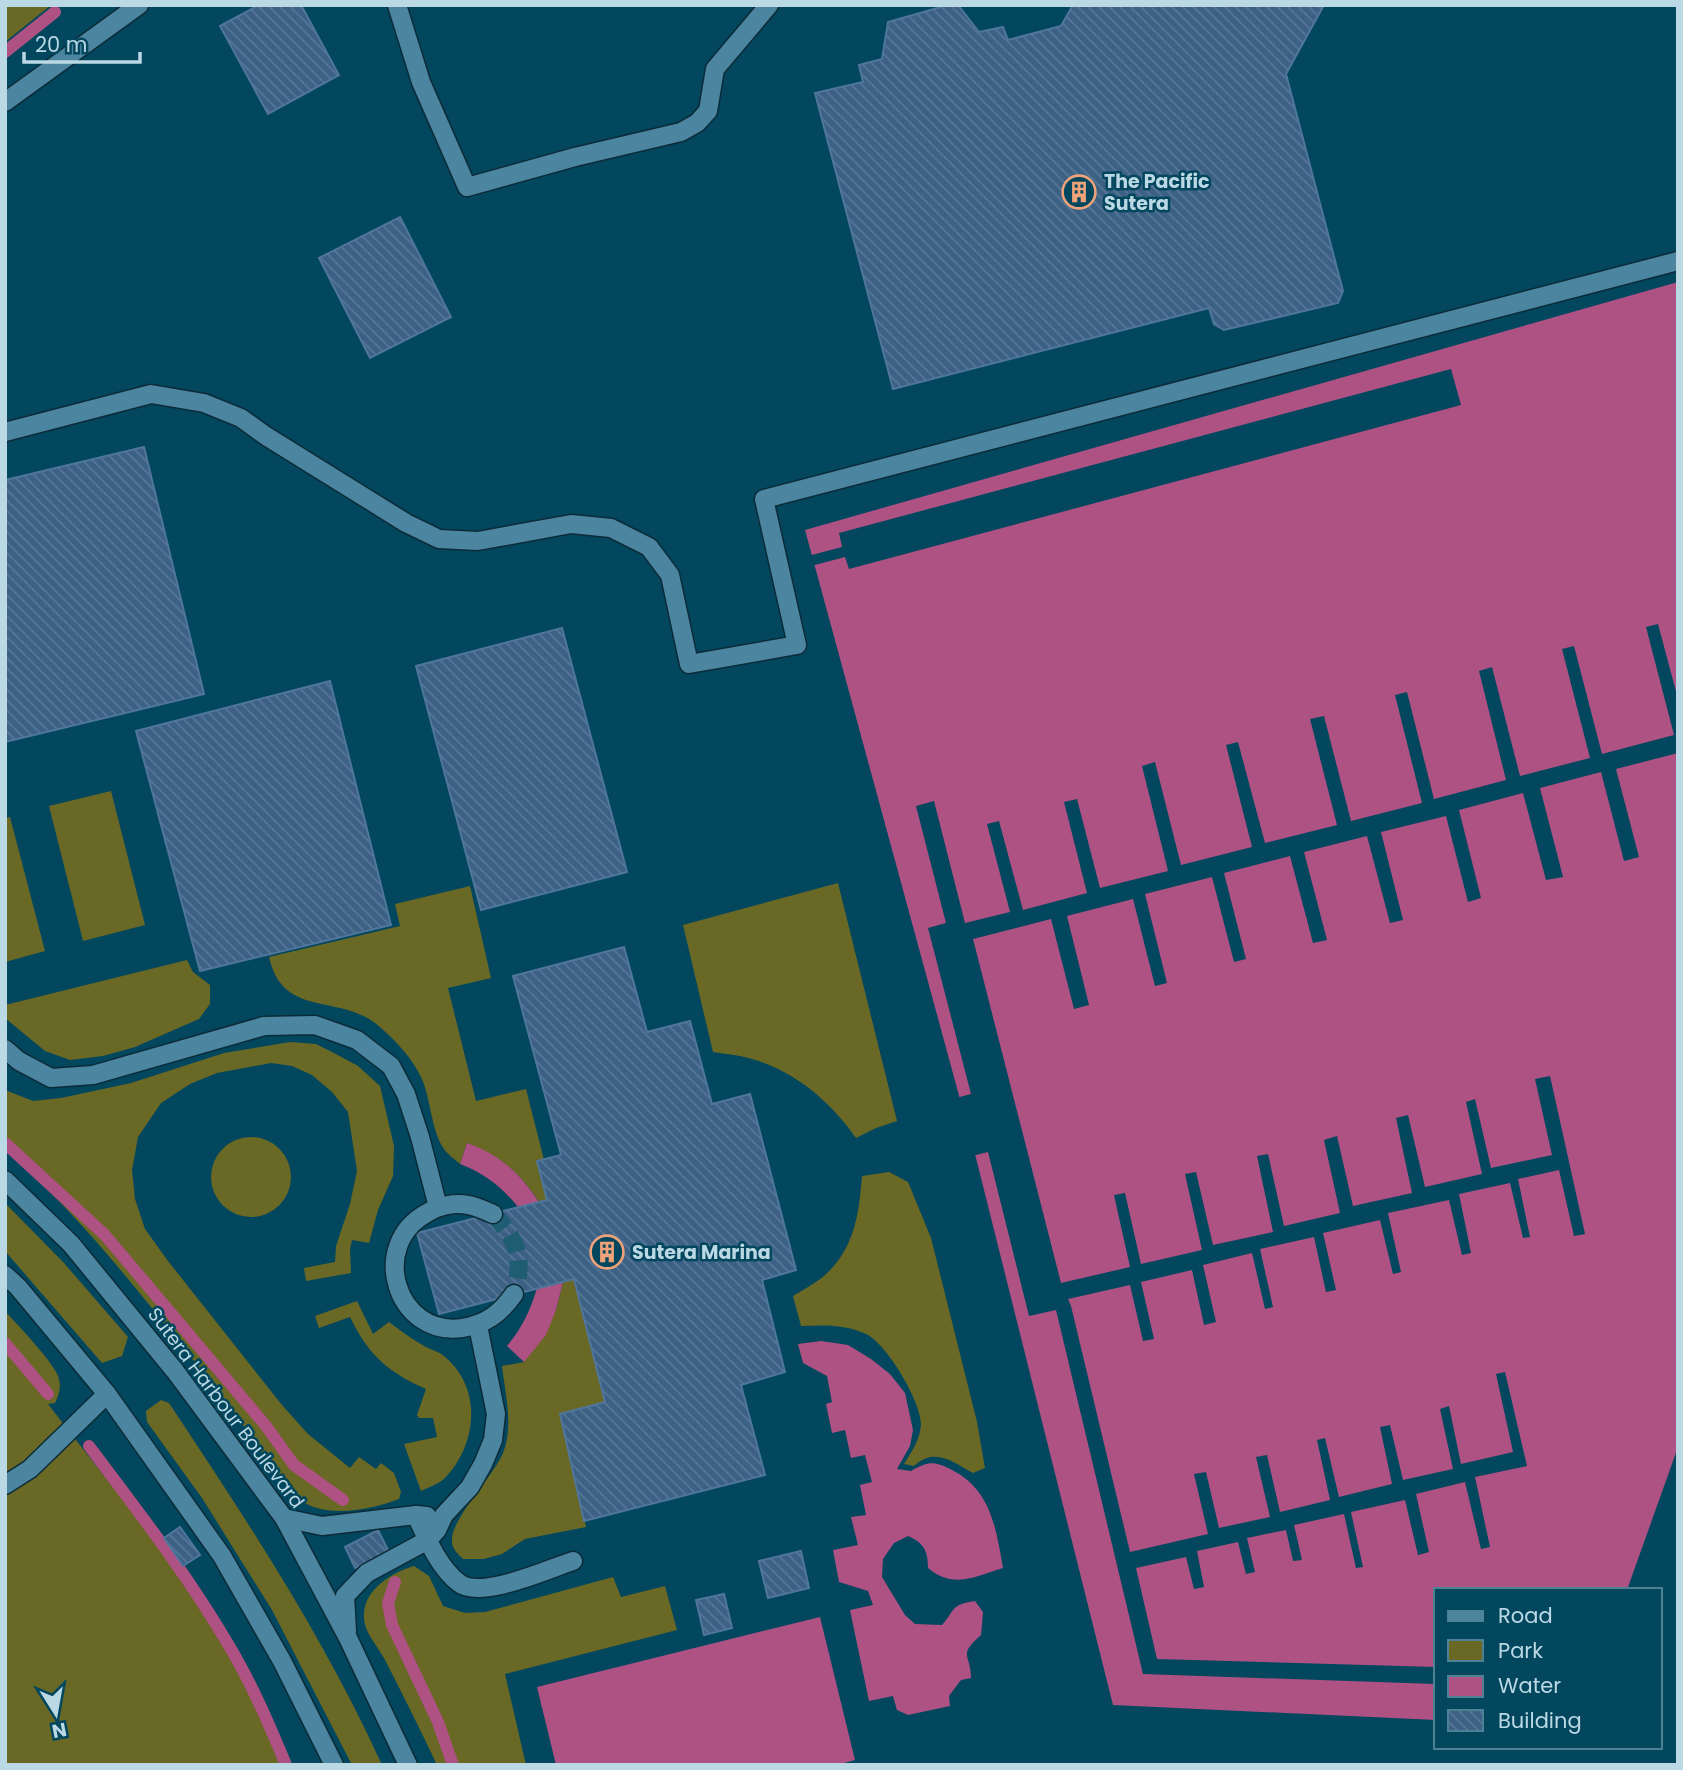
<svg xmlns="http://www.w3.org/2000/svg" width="1683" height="1770" font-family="Poppins,sans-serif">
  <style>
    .green { fill: #696825 }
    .water { fill: #ae5183 }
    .pier { fill: #03475e }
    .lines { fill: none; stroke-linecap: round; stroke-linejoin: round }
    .stream { stroke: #ae5183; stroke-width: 12 }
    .building { fill: url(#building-back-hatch); stroke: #50769b; stroke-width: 2 }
    .minor-tunnel { stroke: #1f5d72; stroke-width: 18; stroke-dasharray: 18 9; stroke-linecap: butt }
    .minor-casing { stroke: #0c2b38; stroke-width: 21 }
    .minor { stroke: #4c859f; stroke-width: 18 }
    .labels { text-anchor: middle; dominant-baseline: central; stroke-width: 5; stroke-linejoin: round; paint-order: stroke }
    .poi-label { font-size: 19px; font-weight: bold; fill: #bbd8e5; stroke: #03475e; text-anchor: start }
    .street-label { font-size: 19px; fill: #bbd8e5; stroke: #03475e }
  </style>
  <defs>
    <pattern id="building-back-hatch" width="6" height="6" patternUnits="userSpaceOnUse" patternTransform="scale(1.75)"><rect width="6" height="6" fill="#3c6185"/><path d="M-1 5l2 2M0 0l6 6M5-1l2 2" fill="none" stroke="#567796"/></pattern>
  </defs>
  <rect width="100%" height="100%" fill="#03475e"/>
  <g class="green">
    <path d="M5,5h46l-46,37z"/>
    <path d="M111,791l34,134 -62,16 -34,-135z"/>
    <path d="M10,817l35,134 -40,11v-144z"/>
    <path d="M838,883l59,238 -21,7 -20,10c-25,-36 -61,-67 -104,-79 -13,-4 -26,-5 -39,-7l-30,-127z"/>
    <path d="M470,886l21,92 -43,10 28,113 50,-12 18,71 -7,2 10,38 -8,2c-20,-31 -38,-44 -72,-59l-7,21c-5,-5 -12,-9 -16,-15 -13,-18 -13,-51 -23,-72 -10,-20 -24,-35 -41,-50 -39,-35 -97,-7 -111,-70l131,-31 -5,-22z"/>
    <path d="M187,960l6,12 17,13v19l-11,15 -64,28 -32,9 -33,4 -25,-9 -40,-33v-13z"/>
    <path d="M290,1042l26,2 18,9 24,13 22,20 14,60 -1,30 -15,34 -9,33 -17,-3 -2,9 1,24 -45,8 -2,-13 31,-6 1,-16 14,-42 7,-33 -9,-59 -16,-20 -20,-17 -20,-9 -21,-3 -54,10 -27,11 -29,19 -23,34 -6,33 3,29 10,30 23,32 114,144 26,29 42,34 9,-11 17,12 5,-6 13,10 7,19 -2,7c-26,10 -68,19 -94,4 -22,-12 -55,-70 -72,-92 -71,-90 -142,-186 -228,-262v-59l28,11 28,-3 70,-15 93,-30z"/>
    <circle cx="251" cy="1177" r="40"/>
    <path d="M889,1172l19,10 23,56 46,184 8,46 -12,5c-21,-12 -39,-26 -59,-7l-10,-2c8,-13 16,-24 17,-40 0,-23 -35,-81 -55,-90 -21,-10 -43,-9 -65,-8l-8,-30c10,-6 23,-13 32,-21 30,-27 34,-62 37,-99z"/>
    <path d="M5,1203l59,60 64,74 -6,19 -20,7 -97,-112z"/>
    <path d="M574,1279l31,123 -45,12 26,113 -61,12 -23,15 -18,5h-21c-5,-5 -11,-10 -11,-18 -2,-21 41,-64 51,-88 11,-27 2,-60 -1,-87l22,-4 32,-52 7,-28z"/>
    <path d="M357,1301l16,33 16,-12c12,9 24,18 37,25 6,3 14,5 19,10 38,32 32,88 0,121 -6,6 -16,9 -24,13l-17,-47 33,-7 -4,-19h-14l-2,-3 9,-26c-38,-17 -57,-33 -76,-72l-31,11 -4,-12z"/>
    <path d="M5,1311c12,13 48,51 53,65 4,10 1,19 -3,27l-7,1c60,79 127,155 178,240 23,38 40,80 57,121h-278z"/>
    <path d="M161,1400l8,3c77,116 155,234 213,362h-30l-80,-155 -70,-112 -55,-76 -1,-11z"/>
    <path d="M414,1566l15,10 14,30 22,7 20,-1 128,-35 8,20 44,-11 12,44 -172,44 21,91h-89c-17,-36 -35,-72 -53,-107 -7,-13 -21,-27 -20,-43 0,-26 29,-43 50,-49z"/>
  </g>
  <g class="water">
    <path d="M1678,282v1165l-51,143h-191v130l-323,-15 -137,-547 -171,-628z"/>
    <path d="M467,1143c32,11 54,31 72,59l-21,5c-16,-20 -34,-34 -58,-43z"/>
    <path d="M563,1282l-7,28 -10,25 -22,27 -17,-16c15,-18 23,-35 30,-58z"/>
    <path d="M821,1341l27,4 23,14 19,15 15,19 8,37 -3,16 -13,23 14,2c18,-10 23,-10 41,-1 39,20 44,58 51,98 -29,9 -50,21 -75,0 0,-17 -4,-25 -20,-32l-14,7 -11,16 -1,18 23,38 10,9 27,1c14,-16 8,-20 33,-24l8,11 -2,23c-24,21 -10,19 -10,43l-10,2 -12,16 1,10 -42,9 -11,-5 -4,-14 -24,5 -19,-91 23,-5 -5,-14 -29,-9 -6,-32 25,-5 -7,-28 15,-2 -6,-30 12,-3 -7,-27 -14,3 -6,-28 -13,3 -6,-29 6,-2 -5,-26 -24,-13 -5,-19z"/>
    <path d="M820,1617l35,143 -18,5h-281l-19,-78z"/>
  </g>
  <g class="pier">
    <path d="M1451,369l10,36 -612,164 -4,-12 -34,9 -3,-10 34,-9 -3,-14z"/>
    <path d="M1658,624l20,75v54l-62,16 23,88 -15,4 -23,-89 -61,16 23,89 -17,3 -23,-87 -64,17 22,88 -13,4 -22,-86 -65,16 22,88 -13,3 -23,-87 -63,16 23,88 -14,3 -23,-87 -66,17 22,86 -12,3 -22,-85 -67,17 22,89 -12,3 -22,-87 -66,17 22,89 -15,4 -23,-90 -78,20 88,344 69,-16 -16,-72 11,-2 16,71 61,-14 -17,-76 11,-2 17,73 60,-13 -16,-76 11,-2 16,72 56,-13 -16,-73 13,-4 16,70 59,-13 -16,-75 12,-3 17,72 57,-13 -16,-72 9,-3 16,69 61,-13 -17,-76 15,-3 35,158 -11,2 -15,-66 -41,9 12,58 -7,1 -13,-55 -51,11 12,59 -9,2 -13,-55 -61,13 13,59 -8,2 -13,-54 -57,13 13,57 -10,2 -12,-55 -54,12 13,58 -8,2 -13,-56 -49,12 13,57 -12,3 -12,-55 -51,12 13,57 -11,2 -13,-56 -62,14 3,7 59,246 78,-18 -14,-60 12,-2 13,56 51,-11 -14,-60 11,-2 13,57 50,-12 -13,-60 8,-2 14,59 53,-13 -12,-57 10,-2 13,55 50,-11 -13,-60 9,-3 12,58 52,-12 -17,-78 9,-2 22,94 -52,11 15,70 -9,2 -16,-67 -49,12 13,58 -11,3 -13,-55 -54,12 12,55 -7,1 -12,-54 -50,11 8,35 -9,1 -7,-31 -39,8 8,34 -9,2 -8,-32 -41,9 7,36 -10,2 -8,-32 -50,11 21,91 279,8v17l-293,-10 -87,-364 -27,6 -41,-164 -16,4 -16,-58 15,-4 -43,-166 18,-5 -30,-117 18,-5 31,122 45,-11 -23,-88 12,-3 24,89 64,-17 -23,-91 13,-3 23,89 68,-17 -26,-105 13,-4 26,103 71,-18 -26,-102 12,-3 27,101 72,-18 -27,-106 14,-3 27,105 71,-18 -27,-108 12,-3 27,107 72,-19 -27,-109 13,-4 28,109 70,-18 -28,-109 12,-3 28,108 72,-19 -28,-108z"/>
  </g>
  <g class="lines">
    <g class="stream">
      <path d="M5,52l50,-40"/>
      <path d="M5,1143l100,92 161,191 28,39 49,35"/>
      <path d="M5,1343l43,51"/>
      <path d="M89,1446c48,64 98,128 139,198 23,38 41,80 58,121"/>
      <path d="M395,1582l-7,21 4,22 46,97 15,43"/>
    </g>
  </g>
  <g class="building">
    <path d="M259,5h42l38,70 -71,39 -48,-88z"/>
    <path d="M948,5h10l21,27 24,-5 5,13 53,-14 12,-21h251l-38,69 57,217 -5,12 -114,27 -10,-6 -5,-16 -316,81 -78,-296 48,-11 -4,-17 23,-6 6,-37z"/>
    <path d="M400,217l51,100 -81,41 -51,-100z"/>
    <path d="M144,447l60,247 -199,48v-262z"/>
    <path d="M562,628l65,244 -146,38 -65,-244z"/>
    <path d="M330,681l61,244 -191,46 -64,-240z"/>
    <path d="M624,947l23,85 43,-11 22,83 38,-10 46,176 -34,10 23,92 -44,13 24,90 -181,46 -24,-107 45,-12 -31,-123 -135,35 -22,-81 130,-33 -10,-39 24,-6 -48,-179z"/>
    <path d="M180,1527l20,28 -17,11 -19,-28z"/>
    <path d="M378,1530l11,22 -34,16 -10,-21z"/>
    <path d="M801,1551l8,37 -41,10 -9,-37z"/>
    <path d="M724,1594l8,34 -28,7 -8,-35z"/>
  </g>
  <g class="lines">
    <path class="minor-tunnel" d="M493,1214c25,26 31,45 21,80"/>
    <defs>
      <g id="minor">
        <path d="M397,5l24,77 46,105 108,-30 106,-25 16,-9 11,-12 7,-42 54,-64"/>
        <path d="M5,102l134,-97"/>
        <path d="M5,432l146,-38 53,9 37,15 25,18 140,87 33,16 39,2 93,-17 40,4 38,19 21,28 19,89 108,-19 -33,-146 914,-238"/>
        <path d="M5,1049l14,12 32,17 42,-3 171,-49 51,-1 42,15 34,26 15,28 14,43 18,70"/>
        <path d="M5,1180l66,64 104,127 109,147 64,120 60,127"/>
        <path d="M493,1214c-8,-3 -17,-8 -25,-9 -13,-3 -30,1 -41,8 -59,32 -31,124 35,115 24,-4 38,-14 52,-34"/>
        <path d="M5,1275l13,12 89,107 115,162 60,105 52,104"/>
        <path d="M5,1485l25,-16 77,-75"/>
        <path d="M416,1515c10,22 23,53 43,68 22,17 89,-14 114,-22"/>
        <path d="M284,1518l38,8 94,-11 11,1"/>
        <path d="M347,1631l-2,-35 22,-23 61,-33 9,-10 7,-15 26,-28 13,-23 10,-24 3,-26 -18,-88"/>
      </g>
    </defs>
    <use href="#minor" class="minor-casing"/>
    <use href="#minor" class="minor"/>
  </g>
  <defs>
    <symbol id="building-ring" viewBox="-11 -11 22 22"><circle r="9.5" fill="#03475e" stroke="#f0a279" stroke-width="1.5"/><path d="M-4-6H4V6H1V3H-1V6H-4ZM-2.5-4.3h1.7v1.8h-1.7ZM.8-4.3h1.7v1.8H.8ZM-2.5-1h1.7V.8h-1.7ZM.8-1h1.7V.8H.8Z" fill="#f0a279"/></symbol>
  </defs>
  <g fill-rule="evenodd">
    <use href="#building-ring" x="1060" y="173" width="38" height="38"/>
    <use href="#building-ring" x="588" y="1233" width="38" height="38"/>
  </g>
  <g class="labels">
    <g class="poi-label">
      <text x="1104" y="181">The Pacific<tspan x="1104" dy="22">Sutera</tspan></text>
      <text x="632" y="1252">Sutera Marina</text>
    </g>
    <g class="street-label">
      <text transform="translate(226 1408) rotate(53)">Sutera Harbour Boulevard</text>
    </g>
  </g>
  <rect width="1683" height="1770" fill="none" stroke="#bbd8e5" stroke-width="14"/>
  <rect x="1434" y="1588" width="228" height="161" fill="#03475e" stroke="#4d8194" stroke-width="2"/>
  <rect x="1448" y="1611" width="35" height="10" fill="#4c859f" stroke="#4d8194" stroke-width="2"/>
  <text x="1498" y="1623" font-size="21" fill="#bbd8e5">Road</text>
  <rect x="1448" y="1640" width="35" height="21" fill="#696825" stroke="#4d8194" stroke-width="2"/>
  <text x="1498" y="1658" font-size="21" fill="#bbd8e5">Park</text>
  <rect x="1448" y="1676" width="35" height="21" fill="#ae5183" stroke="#4d8194" stroke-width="2"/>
  <text x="1498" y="1693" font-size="21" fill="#bbd8e5">Water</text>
  <rect x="1448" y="1710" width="35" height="21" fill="url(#building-back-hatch)" stroke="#4d8194" stroke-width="2"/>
  <text x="1498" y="1728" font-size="21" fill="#bbd8e5">Building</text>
  <g transform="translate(56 1714) rotate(169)" stroke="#03475e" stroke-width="5" paint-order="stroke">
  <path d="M0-5L12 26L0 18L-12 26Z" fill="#bbd8e5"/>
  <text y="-10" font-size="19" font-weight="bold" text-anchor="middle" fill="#bbd8e5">N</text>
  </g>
  <path d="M24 52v10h116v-10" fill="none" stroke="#bbd8e5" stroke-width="3.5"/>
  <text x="35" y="52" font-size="21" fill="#bbd8e5" stroke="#03475e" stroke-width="5" paint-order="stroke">20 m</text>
</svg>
